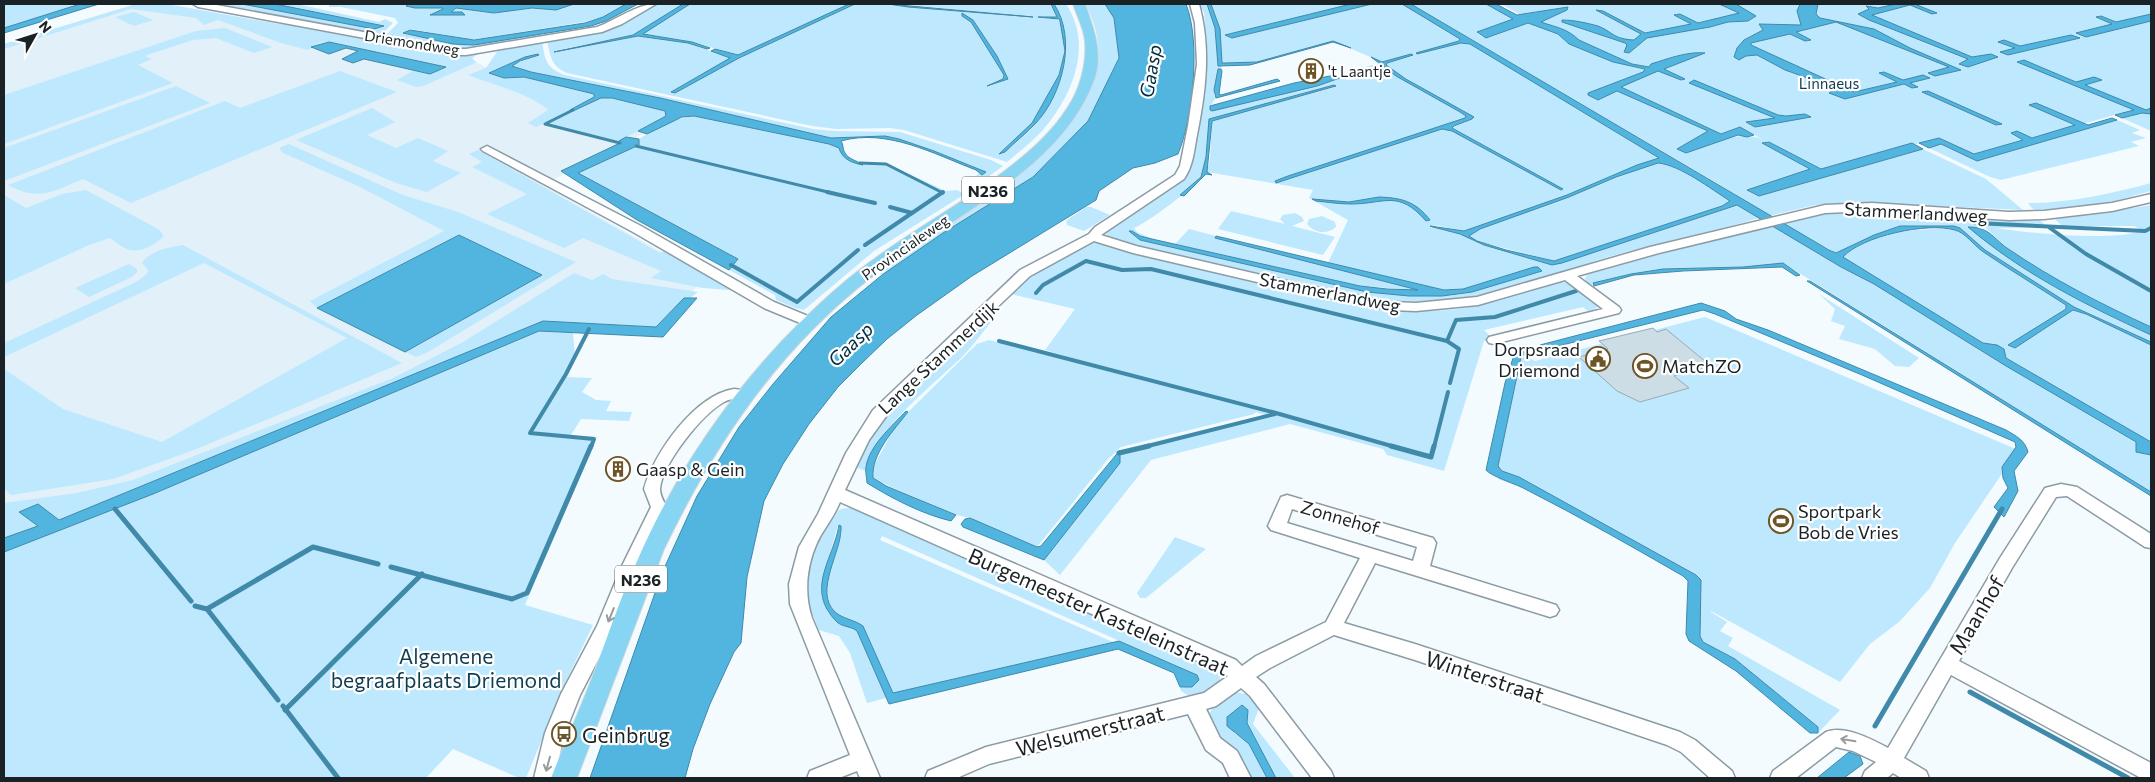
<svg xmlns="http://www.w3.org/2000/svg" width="2155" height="782" font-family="Commissioner,sans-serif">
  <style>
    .built { fill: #e2f1f9 }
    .green { fill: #bde8fe; fill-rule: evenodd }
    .water { fill: #51b5e0; stroke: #4189a8; fill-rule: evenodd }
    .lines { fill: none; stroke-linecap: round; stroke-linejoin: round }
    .stream-far2 { stroke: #4189a8; stroke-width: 3 }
    .stream-far1 { stroke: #4189a8; stroke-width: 4 }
    .stream { stroke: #4189a8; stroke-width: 5 }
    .building { fill: #ccdde6; stroke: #9aaab3 }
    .minor-casing { stroke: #8c9ca4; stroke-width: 3 }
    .major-casing { stroke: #d6d7d8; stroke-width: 2 }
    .minor { fill: #fff; fill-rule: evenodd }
    .major { fill: #87d4f3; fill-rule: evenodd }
    .oneway { stroke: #989c9d }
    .labels { text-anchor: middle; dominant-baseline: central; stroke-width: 4.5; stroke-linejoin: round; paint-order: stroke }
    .far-street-label { font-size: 15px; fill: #1b2225; stroke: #fff }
    .far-poi-label { font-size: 15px; fill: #1b2225; stroke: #fff; text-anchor: start }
    .far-park-label { font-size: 15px; fill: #103d4f; stroke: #fff }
    .shield { fill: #fff; stroke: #5f6466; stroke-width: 1 }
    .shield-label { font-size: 16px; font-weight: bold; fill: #1b2225 }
    .street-label { font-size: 18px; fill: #1b2225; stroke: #fff }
    .poi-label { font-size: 18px; fill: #1b2225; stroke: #fff; text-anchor: start }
    .water-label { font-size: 19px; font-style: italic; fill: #002e40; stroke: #fff }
    .near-street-label { font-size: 21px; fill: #1b2225; stroke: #fff }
    .near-park-label { font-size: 21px; fill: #103d4f; stroke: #fff }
    .near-poi-label { font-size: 21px; fill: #1b2225; stroke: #fff; text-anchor: start }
  </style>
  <rect width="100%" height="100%" fill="#f4fbff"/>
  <path class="built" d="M136,4l339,57 22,13 184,40 -138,71 165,93 -17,14 -150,34 -537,219v-501z"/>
  <g class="green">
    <path d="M4,4h57l13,2 -70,22z"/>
    <path d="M136,4h31l112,20h21l178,30 -6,4 4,4 -3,2 -50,22 -7,1 -19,-7 17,-10 16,4 15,-7 -116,-25 -10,1 -11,7 -27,-7 -63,-23 -14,5 -8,-7 -65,-9 -127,40v-5z"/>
    <path d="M210,4h32l132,25 10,-3 -109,-22h22l82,18 6,-3 8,4 -13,13z"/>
    <path d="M324,4h85l-2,1 8,3h28v1l-12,6h33l-2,-3h-11l5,-4 38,5 38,-5 18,2 24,-6h52l-24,13 -18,5 -107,17h-8l-59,-10 -8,4 62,12 75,-11 1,3 -77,13 -74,-12 -2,-4 11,-11 -3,-5 -54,-11h-12v-2z"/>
    <path d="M655,4h28l-50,31 -79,16 84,-15 50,7 42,15 -58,33 3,2 64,-35 117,-54h32l20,3 125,10 -135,-13h153l7,12 -4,2 6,3 5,30 -6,24 -27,48 -29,27 -1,4c12,-9 28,-22 37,-34 22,-33 39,-81 15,-116h12c28,41 6,93 -24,127 -10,11 -23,21 -35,31l-103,-32 -14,-2 -54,1 -24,-3 -245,-53c-15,-6 -17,-17 -20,-32l74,-18zM962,14c20,10 36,45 46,65l-20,7 15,-7 1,-4 -33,-54 -8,-5z"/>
    <path d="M690,4h159l-111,51 -46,-13 -50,-8z"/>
    <path d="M1085,4l22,1 7,13 5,40 -31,63 -55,56 -90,56 -61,42 -4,-4c31,-21 61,-42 91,-62 65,-45 166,-114 116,-205z"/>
    <path d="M1197,4h10l8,24 3,37 4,1 -1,3h-3l-4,27 2,2 -6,8 107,-20 23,-8 10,2 9,-1 -11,-8 33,-8 1,4 84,49 -1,2 -8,4 -169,54 -12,5v2l166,-54 10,2 109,59 2,-1 -111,-61 20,-9 -87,-54 2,-2 25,-8 -1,-1 -29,8 -49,-21 -76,21 -33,1h-2l-2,-34 -9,-25h140l-126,31 7,3 140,-34h30l58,35v2l-43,13 44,-11 9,1 190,115 -23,6 -70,30 -103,36 -30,-6 8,5 18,4 25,11 67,20 10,-2 175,-58 22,13c-53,16 -108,26 -161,42 -52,16 -106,41 -161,43 -48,1 -96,-12 -142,-22 -57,-12 -114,-24 -170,-37l-13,-5 -6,-5 2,-5 74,-53 25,-121 -3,-43zM1334,85l1,2 -14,4 -109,30 -2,38 -3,13 106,18 -4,8 39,22 -20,43 116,27 19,-1 71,-22 -77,27 -49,2 -41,-4 -227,-52 -8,-9 8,5 12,3 -15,-7 -3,-4c13,-5 62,-41 67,-52 8,-17 6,-38 9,-57zM1379,197l31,5 20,18 -4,1 -13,-14 -12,-5 -17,-3 -31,5 -40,-4 36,2z"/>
    <path d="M1411,4h75l27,15 -36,13c3,5 8,6 14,5l37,-14 30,11 11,10 6,-7 -58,-22h4l-20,-11h650v127l-29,-13 9,-2 -16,-1 -141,39 -35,-16 -118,31 -53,-28 -5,2 48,26 -63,21 11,6 164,-47 63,30 37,31 -172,-8 -36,3 -46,11 -54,-34zM1621,87l100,47 19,-7 22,12c-25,-9 -51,5 -76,14l22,-22 -91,-40 -19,9 -10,-5z"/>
    <path d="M134,12l19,8 -19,6 -19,-9z"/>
    <path d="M225,28l47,19 -18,6 -38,-15 -23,2 -46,15 -2,1 7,3 -14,6 35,18 -169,61v-49l192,-64z"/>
    <path d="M542,41c3,19 4,27 23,34l248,54 22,2 65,1 91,28 12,6 -34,25 -5,-3 15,-15 3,2 -12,-10 -71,-26 -14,-3 -54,2 -171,-40 -129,-26 -19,-7 27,-10h-6l-43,17 34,5 70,17v2l-23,14 2,1 28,-13h11l53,13 2,5 -48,25 -74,-18 -9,4 -8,-4 20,-13c-17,-16 -57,-26 -80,-35l18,-7 12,-18z"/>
    <path d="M340,71l57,21 -266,111 -48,-24c-29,12 -44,23 -75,6l217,-84 15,7z"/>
    <path d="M176,86l34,17 -206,78v-33z"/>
    <path d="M372,108l23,14 -28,13 29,13 22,-10 30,13 -15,10 28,12 -34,19 -31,-9 -100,-43z"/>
    <path d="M694,116l135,28 10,4 7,11 16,5 -1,-1 28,2 57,26 11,-1 8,4 -91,57 -70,59 -9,-2 -19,-8 -1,-5 -46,-25 8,-12 -160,-85 61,-28 1,-6c16,-10 36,-21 55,-23z"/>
    <path d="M2117,120l23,10 -8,3 14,5 -15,4 8,4 -138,34 -11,-3 -61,-29 12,-4 37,17z"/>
    <path d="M289,144l114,51 55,17 118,50 -148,90 -12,5 -11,-5 136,-77 -82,-40 -142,73 -7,-7 134,-70 -84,-44 -77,-34 -4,-5z"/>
    <path d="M478,150l182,103 6,-3 74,41 -37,-3 -52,-10 10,-7 -78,-33 -19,10 -77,-34 40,-20 -55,-27 10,-5 -13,-8z"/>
    <path d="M1658,163c22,1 53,26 72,38l-8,5 -168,55 -77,-20 -8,-5 11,-7 89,-32 47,-20z"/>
    <path d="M2151,183v8c-28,7 -87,27 -115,19 -4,-1 -6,-4 -8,-7 42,0 82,-9 123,-20z"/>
    <path d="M86,190l72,39 4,4 1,4c-9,9 -25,17 -36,12 -6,-2 -12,-8 -17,-11l-21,7 -85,39v-89l22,13 36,-14z"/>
    <path d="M2151,205v126c-57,-30 -120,-57 -166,-104h-16l147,92 35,16v7l-77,-35 -89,-57 -25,-22 -6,-2h-54l-26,9 -38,18 -53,-29 43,-12 37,-3 177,11 8,8h-52c39,6 110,13 148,3l-10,-5h-72l-8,-8 60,-7z"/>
    <path d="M1086,207h5l19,8 -26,16 -17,-6 -1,-4z"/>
    <path d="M1231,211l54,13 -5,-5 3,-4 12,-2 7,4 2,4 -12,5 43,11 -12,18 -105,-26z"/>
    <path d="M1322,216l13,6 1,5c-9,8 -22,6 -29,-3l2,-5z"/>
    <path d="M1774,226l67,41 33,17 132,82 130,77v9l15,3v37l-368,-229 -40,4 -80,2 -32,5 -38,9 -4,3 -4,-7 2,-4 137,-39z"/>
    <path d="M1189,229l27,7v2l202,52 -58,-4 -185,-42z"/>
    <path d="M1954,229l65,47 47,29v4l-57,36 6,3 58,-38 13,4 65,31v97l-145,-84 -2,-9 -7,-4 -14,-2 -140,-85c6,-8 13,-11 22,-15 32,-14 55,-14 89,-14z"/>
    <path d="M1093,241l68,18 196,46c33,5 67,8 100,4 35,-4 69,-17 102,-27 15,0 32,11 39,25l-9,5 -6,-5 -99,23 8,8 -8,3 -40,130 -57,-16 -4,-6 -93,-25 -139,36 -91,115 -16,-15 76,-97v-13l145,-35 -9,-3 -2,2 -133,33 -13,12 -71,88 -67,-29 -14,-3 -88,-38 29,-54 80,-79 12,-4 185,48 -129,-38 30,-41 -64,-15 20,-19z"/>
    <path d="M183,245l219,118 -208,87 -81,29 -102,16 -7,-6v-120l59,40 99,33 185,-104 -143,-75 -200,94v-14l132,-61 11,-8 1,-4 -6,-7c7,-12 27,-16 41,-18z"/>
    <path d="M129,264l8,5v3l-5,5 -43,20 -14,-9z"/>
    <path d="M574,273l18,7 11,-6 9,5 86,13 -8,6h-6l-28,29 -113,-6 -484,199 -21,-16 -19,8 20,14 -35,12v-35l73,-10 56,-13 260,-102 70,-36z"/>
    <path d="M1819,294l100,64 -10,9 -14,-1 -20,-17 -36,-10 6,-13 -14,-5 4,-12z"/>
    <path d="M1705,317l313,133 -63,93 -25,45 -31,34 -29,22 -30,38 -129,-71v1l16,10 -7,9 13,7 -5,8 112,64 -22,23v-6l-83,-68 -32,-17 -3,-6v-51l-145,-86 -57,-20 3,-10 -3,-3 23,-109 8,1 6,3z"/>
    <path d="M980,319l11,3c-10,12 -19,25 -30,36 -25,24 -94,79 -95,113l-14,-5 31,-47 57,-54 39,-41z"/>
    <path d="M539,331l34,2 2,22 -8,22 25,1 -10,14 14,8 15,1 -5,10 26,1 -3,9 -48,-2 -10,16 26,2 -72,168 68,20 -27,56 -40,97h-7l-66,-29 -27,29h-422v-226l149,-58z"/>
    <path d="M851,508l171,73 198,90c4,16 -15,22 -26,28l-13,-8 -1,-4 4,1 13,-13 -315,-139 -2,4 235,103 -222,51 -30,-68c-9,-4 -20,-8 -28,-14 -18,-18 1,-59 7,-79l-4,-8 -12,42 1,44 12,13 18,7 29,67 -19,5 -17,-50 -11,-17 -20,-6c-6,-15 -14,-31 -13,-48 0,-19 15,-59 30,-70 5,-4 10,-4 15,-4z"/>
    <path d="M1175,537l31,12 -60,49h-6l-3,-5z"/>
    <path d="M1234,692l12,2 13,14 -6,16 42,54h-19l-29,-55 1,-13 -6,-4 -10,6 2,21 15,11 18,34h-21l-13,-26 -12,-15 -12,-21c2,-10 16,-20 25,-24z"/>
  </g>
  <g class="water">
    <path d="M80,4h19l-95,29v-5z"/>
    <path d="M242,4h33l109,22 -10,3z"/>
    <path d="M409,4h165l-18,6 -24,-2 -38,5 -38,-5 -5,4h11l3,3h-35l13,-6v-1h-28l-9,-2z"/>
    <path d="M626,4h12l-32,17 -15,5 -117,19 -21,-1 -50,-11 7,-3 64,10 111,-17 18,-6z"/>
    <path d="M683,4h7l-47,30 49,8 18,6 -3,1 -19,-6 -50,-7 -84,16 79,-17z"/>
    <path d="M849,4h6l-116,54 -64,35 -4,-1 59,-34 -19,-7 4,-2 23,6z"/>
    <path d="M888,4l145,13 -125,-10z"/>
    <path d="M1051,4h3c23,34 9,90 -18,119 -9,10 -21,19 -31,29l-6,2 33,-31 27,-48 6,-24 -5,-30 -1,-2 -21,-2h19z"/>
    <path d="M1105,4h81c15,38 7,114 -8,150l-23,9 -22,5 -34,23 -3,9 -124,76 -55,39 -30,24 -24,23 -25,25 -29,37 -26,40 -19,37 -17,76 -6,66 -7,9 -24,52 -17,45 -8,29h-95l72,-205 35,-77 42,-69 34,-43 58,-67 51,-42 61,-42 90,-56 55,-56 31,-63 -5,-40z"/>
    <path d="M1207,4h4l9,25 2,34h2l33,-1 76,-21 18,7 -18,-6 -83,23 -32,1 -3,-38z"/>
    <path d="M1351,4h21l-140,34 -7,-3z"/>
    <path d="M1402,4h9l5,3 413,243 7,3 38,-18 26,-9h54l6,2 25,22 89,57 77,35v3l-65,-31 -13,-4 -58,38 -7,-3 58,-36v-4c-28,-18 -56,-35 -84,-54 -8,-6 -17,-18 -27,-21 -28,-8 -93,6 -112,27l140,86 14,2 7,4 2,9 145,84v13l-15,-3v-10l-130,-76 -132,-82 -33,-17 -104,-62 -175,58 -10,2 -68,-20 -24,-11 -27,-7 -3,-1 34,5 103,-36 70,-30 22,-7 -189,-114 -9,-1 -44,11 -1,-1 43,-12 1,-2zM1658,163c22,2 53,26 72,38l-8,5 -168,55 -48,-11 -29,-9 -8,-5 11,-7 89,-32 47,-20z"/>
    <path d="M1486,4h10l21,11 51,-8 -1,3 -26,12c17,6 25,6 38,18l53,24 17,3 2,-3c16,-5 37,-13 54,-11l-41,16 21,10 -4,1 -23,-9 -37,16 100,47 19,-7 14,8 -7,2 -9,-2 -52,18 -9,-4 31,-18 -91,-40 -19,9 -10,-5v-2l55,-21 2,-3 -32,-7 -44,-18 -11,-10 -30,-11 -42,15 -9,-6 36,-13z"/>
    <path d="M1719,4h17l20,12 -8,5 -20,1 -18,5 -63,11 -18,15 -5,-1 3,-7 -2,-2 -63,-21v-2c12,0 25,3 36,6 15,6 15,13 36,14l7,-6 -45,-24 7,1 42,22 46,-9 -17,-9 6,-1 18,9 41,-10z"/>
    <path d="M1800,4h18l-2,10 4,4 54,11 36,19 51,22 -26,6 -7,-3 21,-6 -113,-45 -40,10 15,8 -6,1 -15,-7 -39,9v2l103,47 43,-10 -18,-9 5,-1 19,8 20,-5 7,3 -20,5 8,4 -6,1 -8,-4 -59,15 -16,-6 4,-3 -3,-4 -45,-16 -28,-15 -11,1 -7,4 -5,-3 3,-9 7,-8 19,-10 -4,-6 42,1 -4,-14z"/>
    <path d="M1896,4h22l-1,1 20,8 -5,1 -22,-9 -38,10 100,42 19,-3 7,3 -30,10 -9,-3 9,-5 -99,-39 -11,-6 11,-5 -3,-3 12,2z"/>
    <path d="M962,13l11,7 24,36 11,23 -21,7 16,-7 1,-4 -33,-53 -9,-6z"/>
    <path d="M2151,14v7l-65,16 -10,-4 36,-9 -16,-7 5,-1 15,6z"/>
    <path d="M2071,35l9,3 -72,17 -8,-3 15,-4 -17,-6 6,-2 16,6z"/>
    <path d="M329,42l117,25 -16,7 -66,-15 -11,4 -11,-4 16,-8 -12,-3 -17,6 -18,-7z"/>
    <path d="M538,54l1,1 -19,6 -8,5 19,6 129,26 171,40 54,-2 14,3 35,12 52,21 -4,3 -6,-5c-42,-16 -89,-42 -135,-29 3,4 1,8 4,12 3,6 13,8 18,12 -11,-2 -21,-6 -24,-17l-10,-4 -135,-28 -12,1 -35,17 -9,-3 28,-15 -1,-5 -53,-13h-11l-28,13 -3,-1 24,-13v-3l-70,-17 -20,1 -15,-5 36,-16z"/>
    <path d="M1411,54l2,1 -26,8 -1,2 20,14 68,38 -2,2 -18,7 -2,2 111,61 -2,1 -109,-59 -10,-2 -166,54 -1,-2 13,-5 177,-58 1,-2 -6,-4 -64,-36 -25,-19 11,5z"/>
    <path d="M2024,60l52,22 18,-5 8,3 -17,5 61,25 5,-2v6l-9,-1 -20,5 -7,-3 19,-5 -117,-48z"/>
    <path d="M1218,69h3l1,2 -3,23 2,1 56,-16 3,2 -64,17 -2,-8z"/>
    <path d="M1335,75l5,3 -23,8 -105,25 -2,-1v-4l84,-23z"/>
    <path d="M1694,80l84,35 8,1 19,-2 6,3 -56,10 -9,-5 29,-4 -86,-35z"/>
    <path d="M1334,85l2,1 -124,35 -5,51 5,3 -6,-1 -22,22 -4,-1 21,-18 5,-20 3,-38z"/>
    <path d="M1928,91l74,33 -6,1 -74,-33z"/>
    <path d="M2036,103l52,22 24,-7 5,2 -140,41 -36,-17 -12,4 -10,-5 20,-5 35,16 49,-14 -12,-7 6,-2 15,7 43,-13 -46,-20z"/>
    <path d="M626,137l13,2v6l-61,28 160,86 -9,11 -92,-50 -76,-49 59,-28 -1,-2z"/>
    <path d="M1769,142l52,27 91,-26 11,6 -164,47 -12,-6 63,-21 -48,-26z"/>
    <path d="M1379,197c23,1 36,4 51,23l-4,1c-28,-32 -41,-17 -75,-17 -12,0 -24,-2 -35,-3l-4,-2 37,3z"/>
    <path d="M1968,227c21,0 24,10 39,21 45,31 94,56 144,79v8c-65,-30 -128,-61 -183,-108z"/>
    <path d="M1129,231h3l8,5 12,3 208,47 27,3 31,1 -203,-52 1,-2 228,54 19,-1 71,-22h4l4,4 -70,21 -30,4h-33l-42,-4 -227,-52z"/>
    <path d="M459,235l83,40 -137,77 -88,-44z"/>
    <path d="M1783,263l17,12 -4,1 -14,-9 -99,4 -49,4 -40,11 -1,-3 38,-9 32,-5 80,-2z"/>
    <path d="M1807,281h3l341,211v4z"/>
    <path d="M684,298h13l-34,39 -124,-6 -386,163 -149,58v-14l34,-12 -19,-14 19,-8 21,16 484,-199 113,6z"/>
    <path d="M1701,303l24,8 11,8 32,11 238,100c10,6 19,10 22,22l-14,19 4,20 -14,26 -10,-10 14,-19 -5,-10 -1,-11 14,-20 -1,-5 -153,-67 -147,-61 -12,-4 -157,39 -6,-4z"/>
    <path d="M1520,350l6,3 -5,4 -23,109 4,5 17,6 177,98 5,5 -1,56 3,6 32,17 83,68v6h-8l-74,-62 -47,-30 -3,-7 2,-53 -5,-5c-52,-30 -103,-59 -156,-86 -10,-6 -35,-13 -41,-20l19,-87 9,-28z"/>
    <path d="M906,411l2,1c-14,18 -37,42 -35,66l13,8 70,29 -5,6c-29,-7 -58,-22 -84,-38 0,-5 -2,-11 -1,-16 3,-21 26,-41 40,-56z"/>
    <path d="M1120,450v13l-76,97 -81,-33 -2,-3 4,-5 5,-1 67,29 4,-1z"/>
    <path d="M839,525l2,1c2,24 -28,65 -6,86 8,7 20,8 28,14l30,67 226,-52 78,34 2,5 -7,7h-12l-6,-14 -56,-24 -229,55 -32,-73c-6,-5 -16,-4 -21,-10 -31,-32 -3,-61 3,-96z"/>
    <path d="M1242,705l6,5 -1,13 29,55h-9l-18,-34 -22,-18v-9z"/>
    <path d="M1849,752l11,4 3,8 -19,14h-27z"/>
  </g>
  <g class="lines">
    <g class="stream-far2">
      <path d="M573,110l-28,14 75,19"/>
      <path d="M636,146l196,47"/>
      <path d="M860,163l26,1 57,29"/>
    </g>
    <g class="stream-far1">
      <path d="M827,192l48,11"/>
      <path d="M890,207l22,6 31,-21"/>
      <path d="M1975,223l170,8 6,-3"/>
      <path d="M2050,228l36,26 65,37"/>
      <path d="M865,245l47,-32"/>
      <path d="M731,265l66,37 61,-52"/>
      <path d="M1036,293l7,-8 43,-24 36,9 29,-1 296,72 12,8 -9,34"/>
      <path d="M589,329l-23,45 -36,59 64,6 -3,8"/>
      <path d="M999,341l277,72 119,34"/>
      <path d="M1447,341l9,-21 39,-3 81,-26"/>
      <path d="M1144,447l131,-33"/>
      <path d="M1434,447l14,-55"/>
    </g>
    <g class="stream">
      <path d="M1391,446l40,11 3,-11"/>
      <path d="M1119,453l30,-7"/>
      <path d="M115,509l76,92"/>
      <path d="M391,567l121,32 15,-6 64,-147"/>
      <path d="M195,606l12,3 71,91"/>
      <path d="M207,609l106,-62 65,17"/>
      <path d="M1970,692l158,86"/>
      <path d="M283,706l55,72"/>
      <path d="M285,710l137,-136"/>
      <path d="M1875,726l127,-217"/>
    </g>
  </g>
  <path class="building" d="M1653,328l4,4 9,-3 40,33 -8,2 4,4 -28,8 15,12 -49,14 -23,-11 -38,-34 29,-8 -9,-8z"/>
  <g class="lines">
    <defs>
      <g id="minor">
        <path d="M193,4h18l245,45h10l131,-22c17,-6 42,-24 59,-23l-34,20 -20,8 -136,23h-10l-258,-48z"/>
        <path d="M1190,4h9c12,44 7,86 -2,131 -3,16 -4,31 -13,44l-83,56 35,11 164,38 90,18 26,1 61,-6 173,-50 175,-42 47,-2 137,9 35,-1 68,-8 39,-9v8l-39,9 -68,8 -35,1 -137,-9 -47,2 -166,40 -82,23 42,31 2,3 -2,3 -125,31 -5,-1 -2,-3 2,-3 114,-28 -38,-29 -87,25 -62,6 -26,-1 -90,-18 -167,-39 -39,-12 -64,35 -135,128 -26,36 -24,50 391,170 6,6 14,-10 70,-34 34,-64 -89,-28 -3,-4 13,-29 6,-2 146,43 3,5 -6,23 126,39 3,5 -3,5 -6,2 -175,-54 -31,60 71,21 265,88 15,8 37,31 3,7h-25l-29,-26 -14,-7 -252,-85 -81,-25 -64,33 -14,9 8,7 67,87 3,7h-22l-62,-82 -9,-8 -25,18 -10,3 14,29 17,13 14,27h-21l-7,-15 -17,-13 -18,-36 -199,50 -32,14h-32l3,-7 58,-24 218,-54 24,-17 -6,-4 -382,-170c-5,12 -12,22 -19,33 -14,25 -18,56 -9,83l68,160h-20l-3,-7 -18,7h-32l3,-7 40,-16 -60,-151 -1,-20 10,-37 19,-33 28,-61 27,-43 147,-140 69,-36 6,-7 80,-52 5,-9 8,-40 9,-62 -2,-41zM1292,509l125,38 -4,14 -126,-38z"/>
        <path d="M487,146l154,80 133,76 41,17 2,3 -2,3h-10l-41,-17 -131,-76 -150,-81 -2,-2z"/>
        <path d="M734,389l16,2 3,3 -3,3c-9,3 -18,0 -26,5 -22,12 -62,62 -64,87 0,7 4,13 7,18l-27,59 -25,61 -35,68 -15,38 -11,45h-20l11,-45 16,-39 36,-68 25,-60 29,-59 -7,-18c10,-36 51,-94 90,-100z"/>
        <path d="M2061,484l16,3 74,47v14l-6,-1 -78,-51 -11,1 -44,71 -53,93 192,102v15h-10l-190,-103 -47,83 22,13 3,7h-28l-8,-5 -6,5h-25l3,-7 11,-9 -23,-11 -17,-4 -40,31h-26l3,-7 53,-39c19,-7 45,7 62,16l112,-190 45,-70z"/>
      </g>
      <path id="major" d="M1073,4h12c8,23 18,48 10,73 -28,83 -127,132 -194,179 -32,21 -60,45 -87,72 -64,64 -111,140 -150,221l-87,229h-26c13,-33 28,-66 41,-100 15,-39 28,-80 46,-119 46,-105 116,-200 203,-274 50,-43 109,-73 161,-112 25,-19 50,-40 66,-66 12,-18 19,-44 17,-66 -1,-12 -8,-25 -12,-37z"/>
    </defs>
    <use href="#minor" class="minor-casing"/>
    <use href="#major" class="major-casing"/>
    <use href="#minor" class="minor"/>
    <use href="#major" class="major"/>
  </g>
  <defs><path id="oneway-shaft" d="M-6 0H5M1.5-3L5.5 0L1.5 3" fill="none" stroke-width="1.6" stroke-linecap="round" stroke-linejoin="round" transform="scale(1.25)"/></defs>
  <g class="oneway">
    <use href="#oneway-shaft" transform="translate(611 615) rotate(112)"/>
    <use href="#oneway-shaft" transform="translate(1848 740) rotate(-170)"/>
    <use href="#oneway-shaft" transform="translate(548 764) rotate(105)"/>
  </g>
  <defs>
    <symbol id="building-ring" viewBox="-11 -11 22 22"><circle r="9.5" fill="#fff" stroke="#6d5325" stroke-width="1.5"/><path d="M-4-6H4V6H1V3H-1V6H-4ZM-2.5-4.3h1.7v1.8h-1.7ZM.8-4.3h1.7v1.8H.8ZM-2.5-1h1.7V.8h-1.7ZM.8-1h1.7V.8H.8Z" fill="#6d5325"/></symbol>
    <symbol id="civic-ring" viewBox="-11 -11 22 22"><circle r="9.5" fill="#fff" stroke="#6d5325" stroke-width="1.5"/><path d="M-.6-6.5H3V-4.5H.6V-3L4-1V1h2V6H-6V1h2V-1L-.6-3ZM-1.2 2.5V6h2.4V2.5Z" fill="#6d5325"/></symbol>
    <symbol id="stadium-ring" viewBox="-11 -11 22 22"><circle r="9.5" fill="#fff" stroke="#6d5325" stroke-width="1.5"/><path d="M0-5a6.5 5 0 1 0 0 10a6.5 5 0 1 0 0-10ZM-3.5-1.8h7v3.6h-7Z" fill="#6d5325"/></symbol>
    <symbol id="bus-ring" viewBox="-11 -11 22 22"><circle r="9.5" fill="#fff" stroke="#6d5325" stroke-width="1.5"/><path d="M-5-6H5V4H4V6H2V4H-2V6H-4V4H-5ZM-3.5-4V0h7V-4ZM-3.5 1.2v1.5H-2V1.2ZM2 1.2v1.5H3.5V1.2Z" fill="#6d5325"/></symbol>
  </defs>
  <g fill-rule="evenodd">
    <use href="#building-ring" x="1297" y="57" width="28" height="28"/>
    <use href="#civic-ring" x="1584" y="345" width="28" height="28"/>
    <use href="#stadium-ring" x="1631" y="352" width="28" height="28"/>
    <use href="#building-ring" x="604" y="455" width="28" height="28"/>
    <use href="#stadium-ring" x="1767" y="507" width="28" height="28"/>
    <use href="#bus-ring" x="550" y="720" width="28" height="28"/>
  </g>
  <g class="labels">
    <g class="far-street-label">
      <text transform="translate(412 42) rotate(9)">Driemondweg</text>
      <text transform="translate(905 247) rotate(-35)">Provincialeweg</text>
    </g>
    <g class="far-poi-label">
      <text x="1328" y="71">'t Laantje</text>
    </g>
    <g class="far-park-label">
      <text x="1829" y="83">Linnaeus</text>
    </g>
    <g class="shield">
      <rect x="962" y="176.5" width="52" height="27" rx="4"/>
      <rect x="615" y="565.5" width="52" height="27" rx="4"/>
    </g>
    <g class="shield-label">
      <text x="988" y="190">N236</text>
      <text x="641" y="579">N236</text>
    </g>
    <g class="street-label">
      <text transform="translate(1916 212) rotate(3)">Stammerlandweg</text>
      <text transform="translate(1330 292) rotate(11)">Stammerlandweg</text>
      <text transform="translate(938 357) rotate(-43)">Lange Stammerdijk</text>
      <text transform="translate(1340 517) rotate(16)">Zonnehof</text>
    </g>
    <g class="poi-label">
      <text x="1580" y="349" text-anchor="end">Dorpsraad<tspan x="1580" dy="21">Driemond</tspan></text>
      <text x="1662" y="366">MatchZO</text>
      <text x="636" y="469">Gaasp &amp; Gein</text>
      <text x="1798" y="511">Sportpark<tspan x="1798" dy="21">Bob de Vries</tspan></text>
    </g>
    <g class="water-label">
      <text transform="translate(1150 71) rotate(-80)">Gaasp</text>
      <text transform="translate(850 344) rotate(-44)">Gaasp</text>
    </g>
    <g class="near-street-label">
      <text transform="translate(1099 611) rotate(24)">Burgemeester Kasteleinstraat</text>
      <text transform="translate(1976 615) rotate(-59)">Maanhof</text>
      <text transform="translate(1485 676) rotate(18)">Winterstraat</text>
      <text transform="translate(1090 730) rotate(-14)">Welsumerstraat</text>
    </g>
    <g class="near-park-label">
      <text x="446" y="655">Algemene<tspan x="446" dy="24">begraafplaats Driemond</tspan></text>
    </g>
    <g class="near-poi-label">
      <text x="582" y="734">Geinbrug</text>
    </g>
  </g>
  <rect width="2155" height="782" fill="none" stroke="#1b2225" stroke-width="10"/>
  <g transform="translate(35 35) rotate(51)" stroke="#ffffff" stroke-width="4" paint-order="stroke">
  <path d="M0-4L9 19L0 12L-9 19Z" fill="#1b2225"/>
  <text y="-8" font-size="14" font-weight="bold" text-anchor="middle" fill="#1b2225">N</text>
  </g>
</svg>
